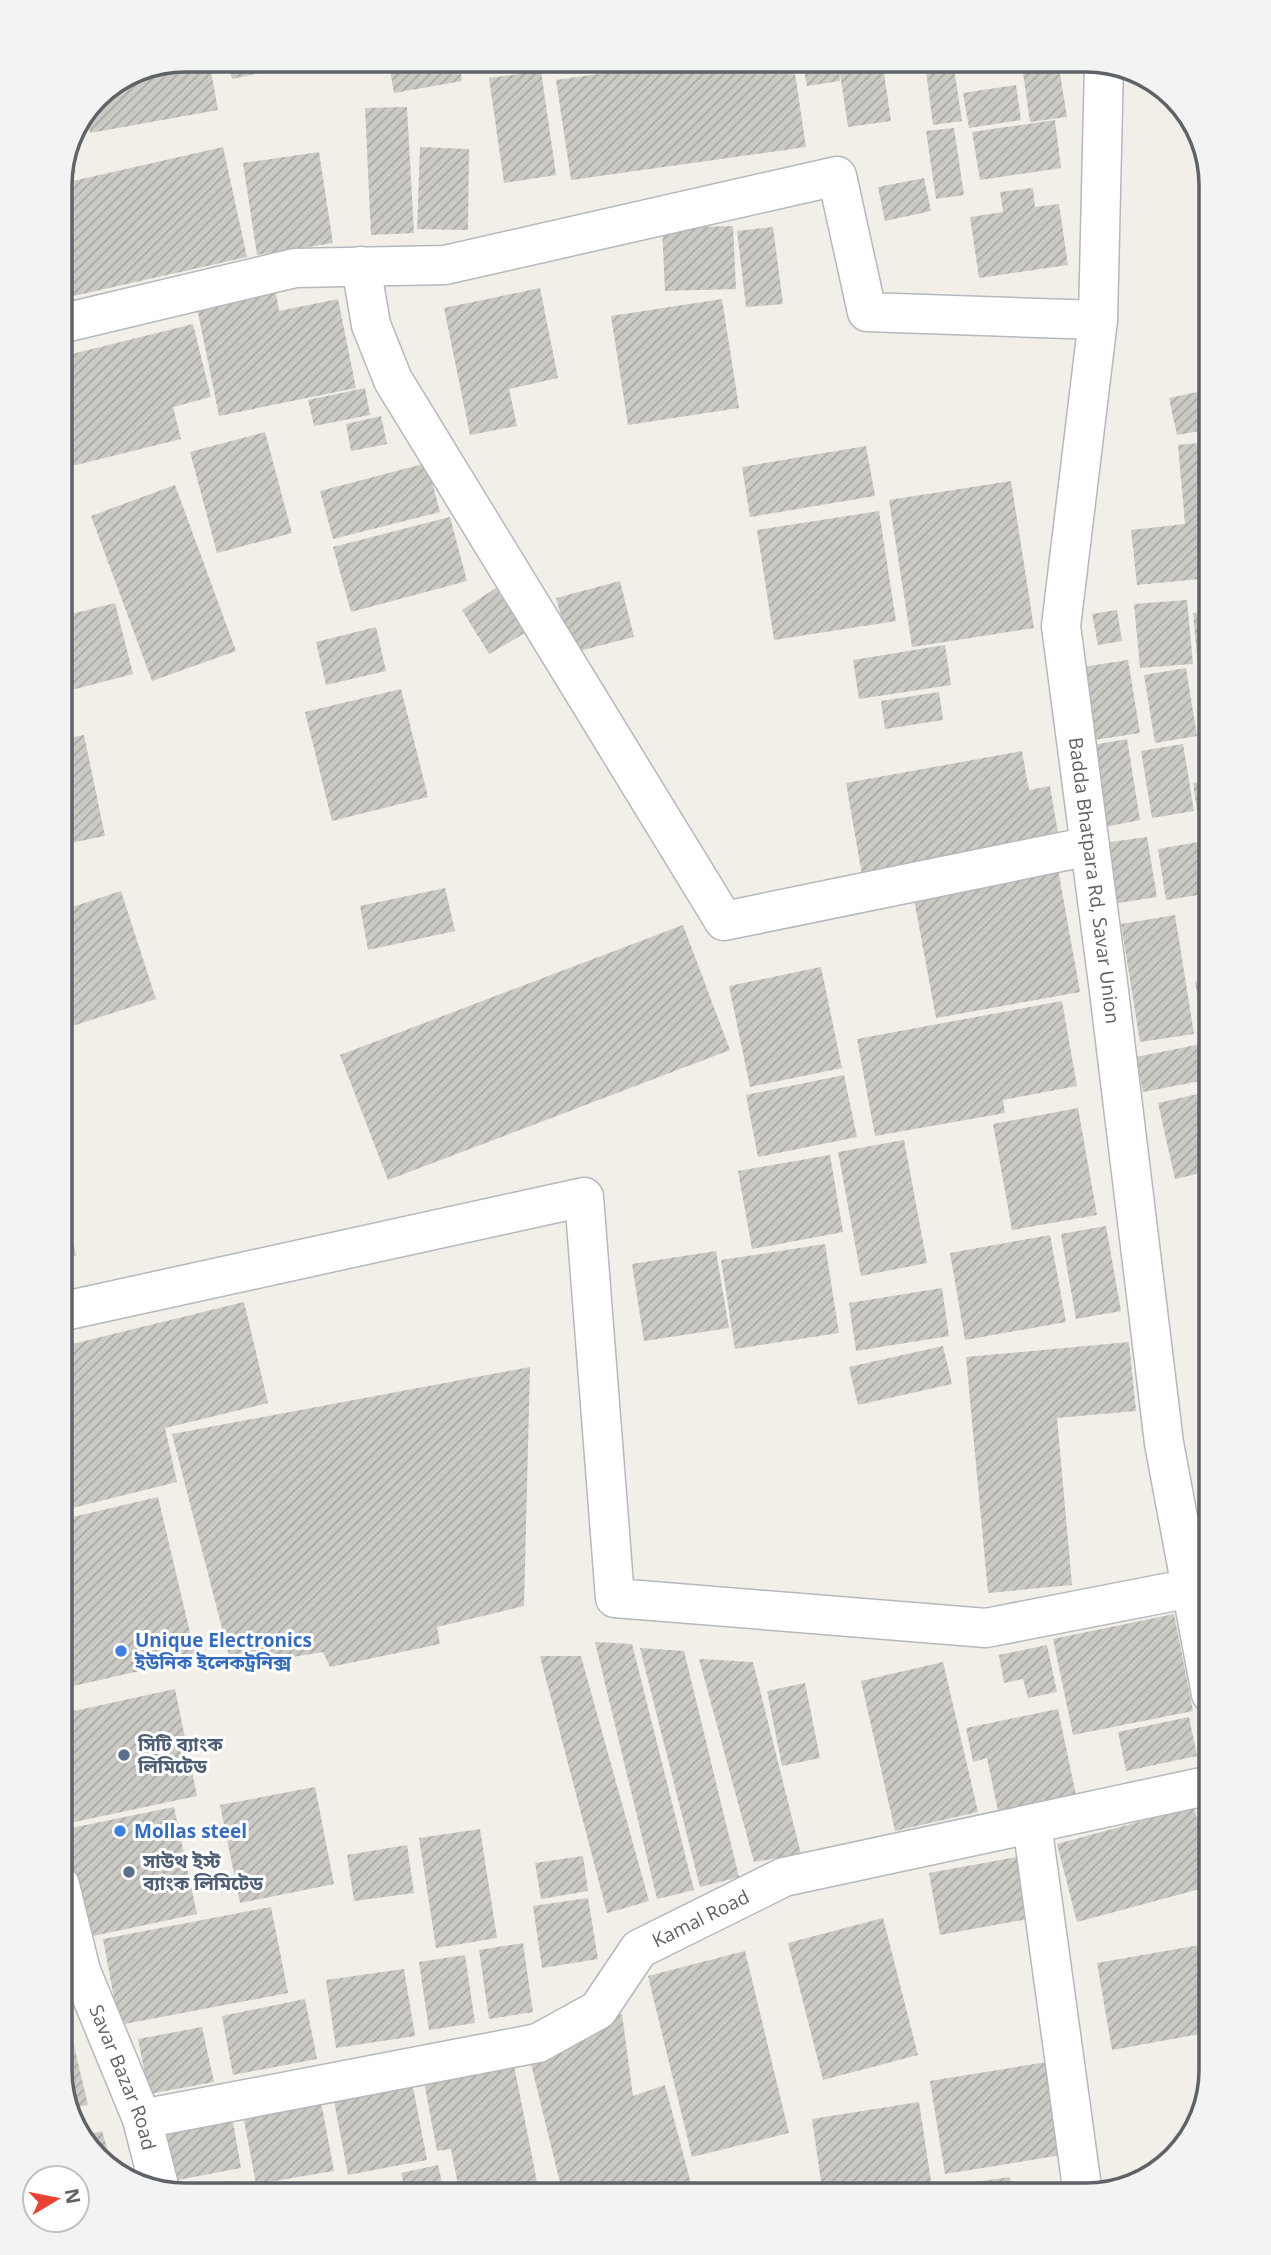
<svg xmlns="http://www.w3.org/2000/svg" width="1271" height="2255" font-family="'Open Sans','Noto Sans Bengali',sans-serif">
  <style>
    .building { fill: url(#building-hatch) }
    .lines { fill: none; stroke-linecap: round; stroke-linejoin: round }
    .street-casing { stroke: #b5b8bc; stroke-width: 41 }
    .street { stroke: #fff; stroke-width: 38 }
    .shop-dot { fill: #3f7fe0; stroke: #fff; stroke-width: 2.5 }
    .service-dot { fill: #5c6f8a; stroke: #fff; stroke-width: 2.5 }
    .labels { text-anchor: middle; dominant-baseline: central; stroke-width: 6; stroke-linejoin: round; paint-order: stroke }
    .street-label { font-size: 19px; fill: #5f6368; stroke: #fff }
    .shop-label { font-size: 19px; font-weight: bold; fill: #366cbe; stroke: #fff; text-anchor: start }
    .service-label { font-size: 19px; font-weight: bold; fill: #4e5e75; stroke: #fff; text-anchor: start }
    .rim { fill: none; stroke: #5f6368; stroke-width: 3.5 }
  </style>
  <defs>
    <pattern id="building-hatch" width="6" height="6" patternUnits="userSpaceOnUse" patternTransform="scale(1.75)"><rect width="6" height="6" fill="#cccac5"/><path d="M-1 1l2-2M0 6l6-6M5 7l2-2" fill="none" stroke="#a9a8a4"/></pattern>
  </defs>
  <rect width="100%" height="100%" fill="#f1efe8"/>
  <g class="building">
    <path d="M184,60h25l9,50 -128,23 -3,-17 9,-20 41,-27z"/>
    <path d="M228,60h87v1l-83,18z"/>
    <path d="M388,60h71l3,21 -68,12z"/>
    <path d="M696,60h97l13,87 -235,33 -15,-100z"/>
    <path d="M802,60h80l9,61 -43,6 -9,-60 1,14 -33,5z"/>
    <path d="M913,60h30v2l-29,4z"/>
    <path d="M954,68l8,53 -29,4 -7,-54z"/>
    <path d="M1059,68l8,49 -37,5 -7,-49z"/>
    <path d="M541,71l15,104 -52,8 -15,-105z"/>
    <path d="M1016,85l5,35 -52,8 -6,-35z"/>
    <path d="M407,107l7,126 -43,2 -6,-127z"/>
    <path d="M1055,120l6,48 -81,12 -8,-48z"/>
    <path d="M954,128l10,67 -28,4 -10,-68z"/>
    <path d="M223,147l24,110 -187,42v-115z"/>
    <path d="M420,147l49,2 -1,81 -51,-1z"/>
    <path d="M71,152l5,21 -16,4z"/>
    <path d="M319,152l14,91 -76,12 -14,-92z"/>
    <path d="M924,178l7,33 -46,10 -7,-34z"/>
    <path d="M1033,188l2,19 24,-3 9,61 -89,13 -9,-61 33,-5 -3,-20z"/>
    <path d="M733,226l3,63 -71,2 -3,-63z"/>
    <path d="M773,227l10,77 -37,3 -9,-76z"/>
    <path d="M275,287l4,24 59,-12 18,89 -137,28 -23,-113z"/>
    <path d="M540,288l18,90 -49,11 8,37 -47,9 -26,-127z"/>
    <path d="M722,299l17,109 -111,17 -17,-109z"/>
    <path d="M193,324l18,73 -38,10 8,32 -121,30v-112z"/>
    <path d="M365,388l5,27 -56,11 -6,-26z"/>
    <path d="M1211,389v40l-34,6 -8,-37z"/>
    <path d="M381,416l6,28 -36,7 -5,-27z"/>
    <path d="M265,432l27,101 -75,20 -27,-101z"/>
    <path d="M1211,442v136l-74,7 -6,-55 54,-6 -7,-79z"/>
    <path d="M866,446l9,50 -125,21 -8,-50z"/>
    <path d="M427,463l13,49 -107,27 -13,-48z"/>
    <path d="M1011,481l23,147 -122,19 -23,-147z"/>
    <path d="M175,485l61,166 -84,30 -61,-165z"/>
    <path d="M879,511l17,110 -122,19 -17,-110z"/>
    <path d="M450,517l17,64 -116,31 -18,-65z"/>
    <path d="M620,581l14,56 -63,16 -15,-55z"/>
    <path d="M496,588l29,45 -36,21 -27,-44z"/>
    <path d="M1187,600l6,64 -53,4 -6,-64z"/>
    <path d="M115,603l18,71 -73,19v-76z"/>
    <path d="M1117,610l5,31 -24,4 -6,-31z"/>
    <path d="M1211,611v117l-7,1 -11,-116z"/>
    <path d="M376,627l10,44 -60,14 -10,-43z"/>
    <path d="M945,645l6,40 -92,14 -6,-39z"/>
    <path d="M1128,660l12,73 -52,8 -12,-73z"/>
    <path d="M1186,668l11,68 -42,7 -11,-68z"/>
    <path d="M401,689l27,108 -96,24 -27,-109z"/>
    <path d="M939,692l4,28 -58,9 -4,-28z"/>
    <path d="M84,735l21,101 -45,9v-105z"/>
    <path d="M1127,739l13,81 -40,8 -13,-82z"/>
    <path d="M1183,744l11,67 -42,7 -11,-67z"/>
    <path d="M1022,751l7,39 21,-4 9,53 -197,36 -16,-92z"/>
    <path d="M1211,781v68l-8,1 -10,-67z"/>
    <path d="M1147,837l10,60 -45,7 -9,-61z"/>
    <path d="M1198,842l1,15 12,-3v39l-45,7 -8,-51z"/>
    <path d="M1058,869l22,123 -144,26 -23,-124z"/>
    <path d="M445,888l10,43 -87,19 -8,-44z"/>
    <path d="M121,891l35,108 -96,31v-119z"/>
    <path d="M1175,915l19,119 -54,8 -19,-118z"/>
    <path d="M683,925l47,125 -342,130 -48,-125z"/>
    <path d="M821,967l21,101 -92,19 -21,-101z"/>
    <path d="M1211,979v53l-7,1 -9,-51z"/>
    <path d="M1062,1001l15,85 -74,14 2,13 -130,23 -18,-97z"/>
    <path d="M1211,1042v37l-68,13 -7,-35z"/>
    <path d="M844,1075l13,62 -99,20 -12,-62z"/>
    <path d="M1211,1091v80l-36,8 -17,-76z"/>
    <path d="M1078,1108l19,107 -85,15 -19,-106z"/>
    <path d="M904,1140l23,123 -66,13 -23,-124z"/>
    <path d="M830,1155l13,77 -91,17 -14,-78z"/>
    <path d="M60,1179l16,77 -16,3z"/>
    <path d="M1106,1226l15,85 -45,8 -15,-85z"/>
    <path d="M1050,1235l16,87 -101,18 -15,-87z"/>
    <path d="M825,1244l14,89 -104,16 -14,-89z"/>
    <path d="M716,1251l13,77 -85,13 -12,-77z"/>
    <path d="M942,1288l7,48 -93,15 -7,-48z"/>
    <path d="M244,1302l24,101 -103,25 12,54 -117,29v-164z"/>
    <path d="M1129,1342l7,69 -79,7 15,167 -84,8 -22,-236z"/>
    <path d="M943,1346l9,38 -94,21 -9,-38z"/>
    <path d="M530,1367l-6,239 -87,21 3,17 -110,23 -7,-15 -91,15 -60,-233z"/>
    <path d="M158,1497l38,161 -136,31v-169z"/>
    <path d="M1174,1614l19,97 -120,24 -20,-96z"/>
    <path d="M595,1642l37,2 62,246 -37,9z"/>
    <path d="M1047,1645l10,47 -29,6 -5,-19 -19,4 -5,-28z"/>
    <path d="M640,1648l44,3 55,226 -39,10z"/>
    <path d="M540,1656h41l68,245 -42,12z"/>
    <path d="M699,1659l54,3 48,192 -47,8z"/>
    <path d="M943,1662l35,150 -83,19 -34,-150z"/>
    <path d="M805,1683l15,75 -38,8 -15,-75z"/>
    <path d="M175,1689l22,107 -137,29v-111z"/>
    <path d="M1058,1709l18,86 -78,16 -11,-53 -14,4 -7,-34z"/>
    <path d="M1189,1717l8,39 -71,15 -8,-39z"/>
    <path d="M315,1787l19,97 -94,19 -20,-98z"/>
    <path d="M174,1807l23,107 -113,24 -23,-108z"/>
    <path d="M1194,1807l17,67v12l-134,36 -20,-78z"/>
    <path d="M480,1829l17,109 -61,10 -17,-110z"/>
    <path d="M407,1845l7,48 -60,8 -7,-46z"/>
    <path d="M1027,1855l12,62 -99,18 -11,-62z"/>
    <path d="M583,1856l5,35 -47,8 -6,-36z"/>
    <path d="M588,1898l10,61 -56,9 -9,-62z"/>
    <path d="M271,1907l17,86 -169,32 -16,-86z"/>
    <path d="M883,1918l35,137 -95,25 -35,-137z"/>
    <path d="M523,1943l10,69 -44,7 -10,-69z"/>
    <path d="M1211,1943v89l-99,18 -15,-87z"/>
    <path d="M745,1951l44,182 -97,24 -44,-181z"/>
    <path d="M465,1955l10,68 -46,7 -10,-68z"/>
    <path d="M404,1969l11,67 -79,12 -10,-68z"/>
    <path d="M305,1999l12,60 -84,16 -11,-59z"/>
    <path d="M66,2012l22,93 -21,4 -7,-38v-57z"/>
    <path d="M622,2014l11,82 32,-11 29,110h-131l-34,-139z"/>
    <path d="M202,2027l12,55 -65,12 -11,-55z"/>
    <path d="M1047,2062l15,93 -117,19 -15,-93z"/>
    <path d="M514,2065l23,117 -77,13 -9,-46 -14,2 -13,-69z"/>
    <path d="M412,2082l15,78 -79,15 -15,-79z"/>
    <path d="M319,2091l15,80 -78,13 -15,-79z"/>
    <path d="M919,2102l14,93h-110l-11,-76z"/>
    <path d="M233,2122l8,46 -74,14 -9,-46z"/>
    <path d="M102,2131l13,43 -32,-38z"/>
    <path d="M438,2165l7,30h-39l-5,-22z"/>
    <path d="M1010,2177l2,18h-56l-2,-10z"/>
    <path d="M233,2181l3,14h-57v-4z"/>
    <path d="M547,2183l2,12h-60v-1z"/>
  </g>
  <g class="lines">
    <defs>
      <g id="street">
        <path id="s1" d="M1104,63l-6,257 -37,306 48,365 55,452 47,251"/>
        <path d="M361,266l10,59 22,55 331,541 366,-75"/>
        <path d="M60,324l235,-56 150,-3 392,-89 30,136 231,8"/>
        <path d="M60,1312l524,-115 31,401 371,30 205,-40"/>
        <path d="M1032,1824l51,371"/>
        <path id="s2" d="M60,1885l21,86 61,148 18,71"/>
        <path id="s3" d="M142,2119l396,-76 60,-33 41,-61 145,-72 427,-92"/>
      </g>
    </defs>
    <use href="#street" class="street-casing"/>
    <use href="#street" class="street"/>
  </g>
  <g class="shop-dot">
    <circle cx="121" cy="1651" r="7"/>
    <circle cx="120" cy="1831" r="7"/>
  </g>
  <g class="service-dot">
    <circle cx="124" cy="1755" r="7"/>
    <circle cx="129" cy="1872" r="7"/>
  </g>
  <g class="labels">
    <g class="street-label">
      <text stroke="none"><textPath href="#s1" startOffset="822">Badda Bhatpara Rd, Savar Union</textPath></text>
      <text stroke="none"><textPath href="#s3" startOffset="614">Kamal Road</textPath></text>
      <text stroke="none"><textPath href="#s2" startOffset="203">Savar Bazar Road</textPath></text>
    </g>
    <g class="shop-label">
      <text x="135" y="1640">Unique Electronics<tspan x="135" dy="22">ইউনিক ইলেকট্রনিক্স</tspan></text>
      <text x="134" y="1831">Mollas steel</text>
    </g>
    <g class="service-label">
      <text x="138" y="1744">সিটি ব্যাংক<tspan x="138" dy="22">লিমিটেড</tspan></text>
      <text x="143" y="1861">সাউথ ইস্ট<tspan x="143" dy="22">ব্যাংক লিমিটেড</tspan></text>
    </g>
  </g>
  <path d="M0 0H1271V2255H0ZM185 72H1086A113 113 0 0 1 1199 185V2070A113 113 0 0 1 1086 2183H185A113 113 0 0 1 72 2070V185A113 113 0 0 1 185 72Z" fill="#f2f3f3" fill-rule="evenodd"/>
  <path class="rim" d="M185 72H1086A113 113 0 0 1 1199 185V2070A113 113 0 0 1 1086 2183H185A113 113 0 0 1 72 2070V185A113 113 0 0 1 185 72Z"/>
  <g transform="translate(56 2199) rotate(80)"><circle r="33" fill="#ffffff" stroke="#bfc1c3" stroke-width="2"/>
  <path d="M0-5L12 26L0 18L-12 26Z" fill="#ea4335"/>
  <text y="-10" font-size="19" font-weight="bold" text-anchor="middle" fill="#5f6368">N</text>
  </g>
</svg>
